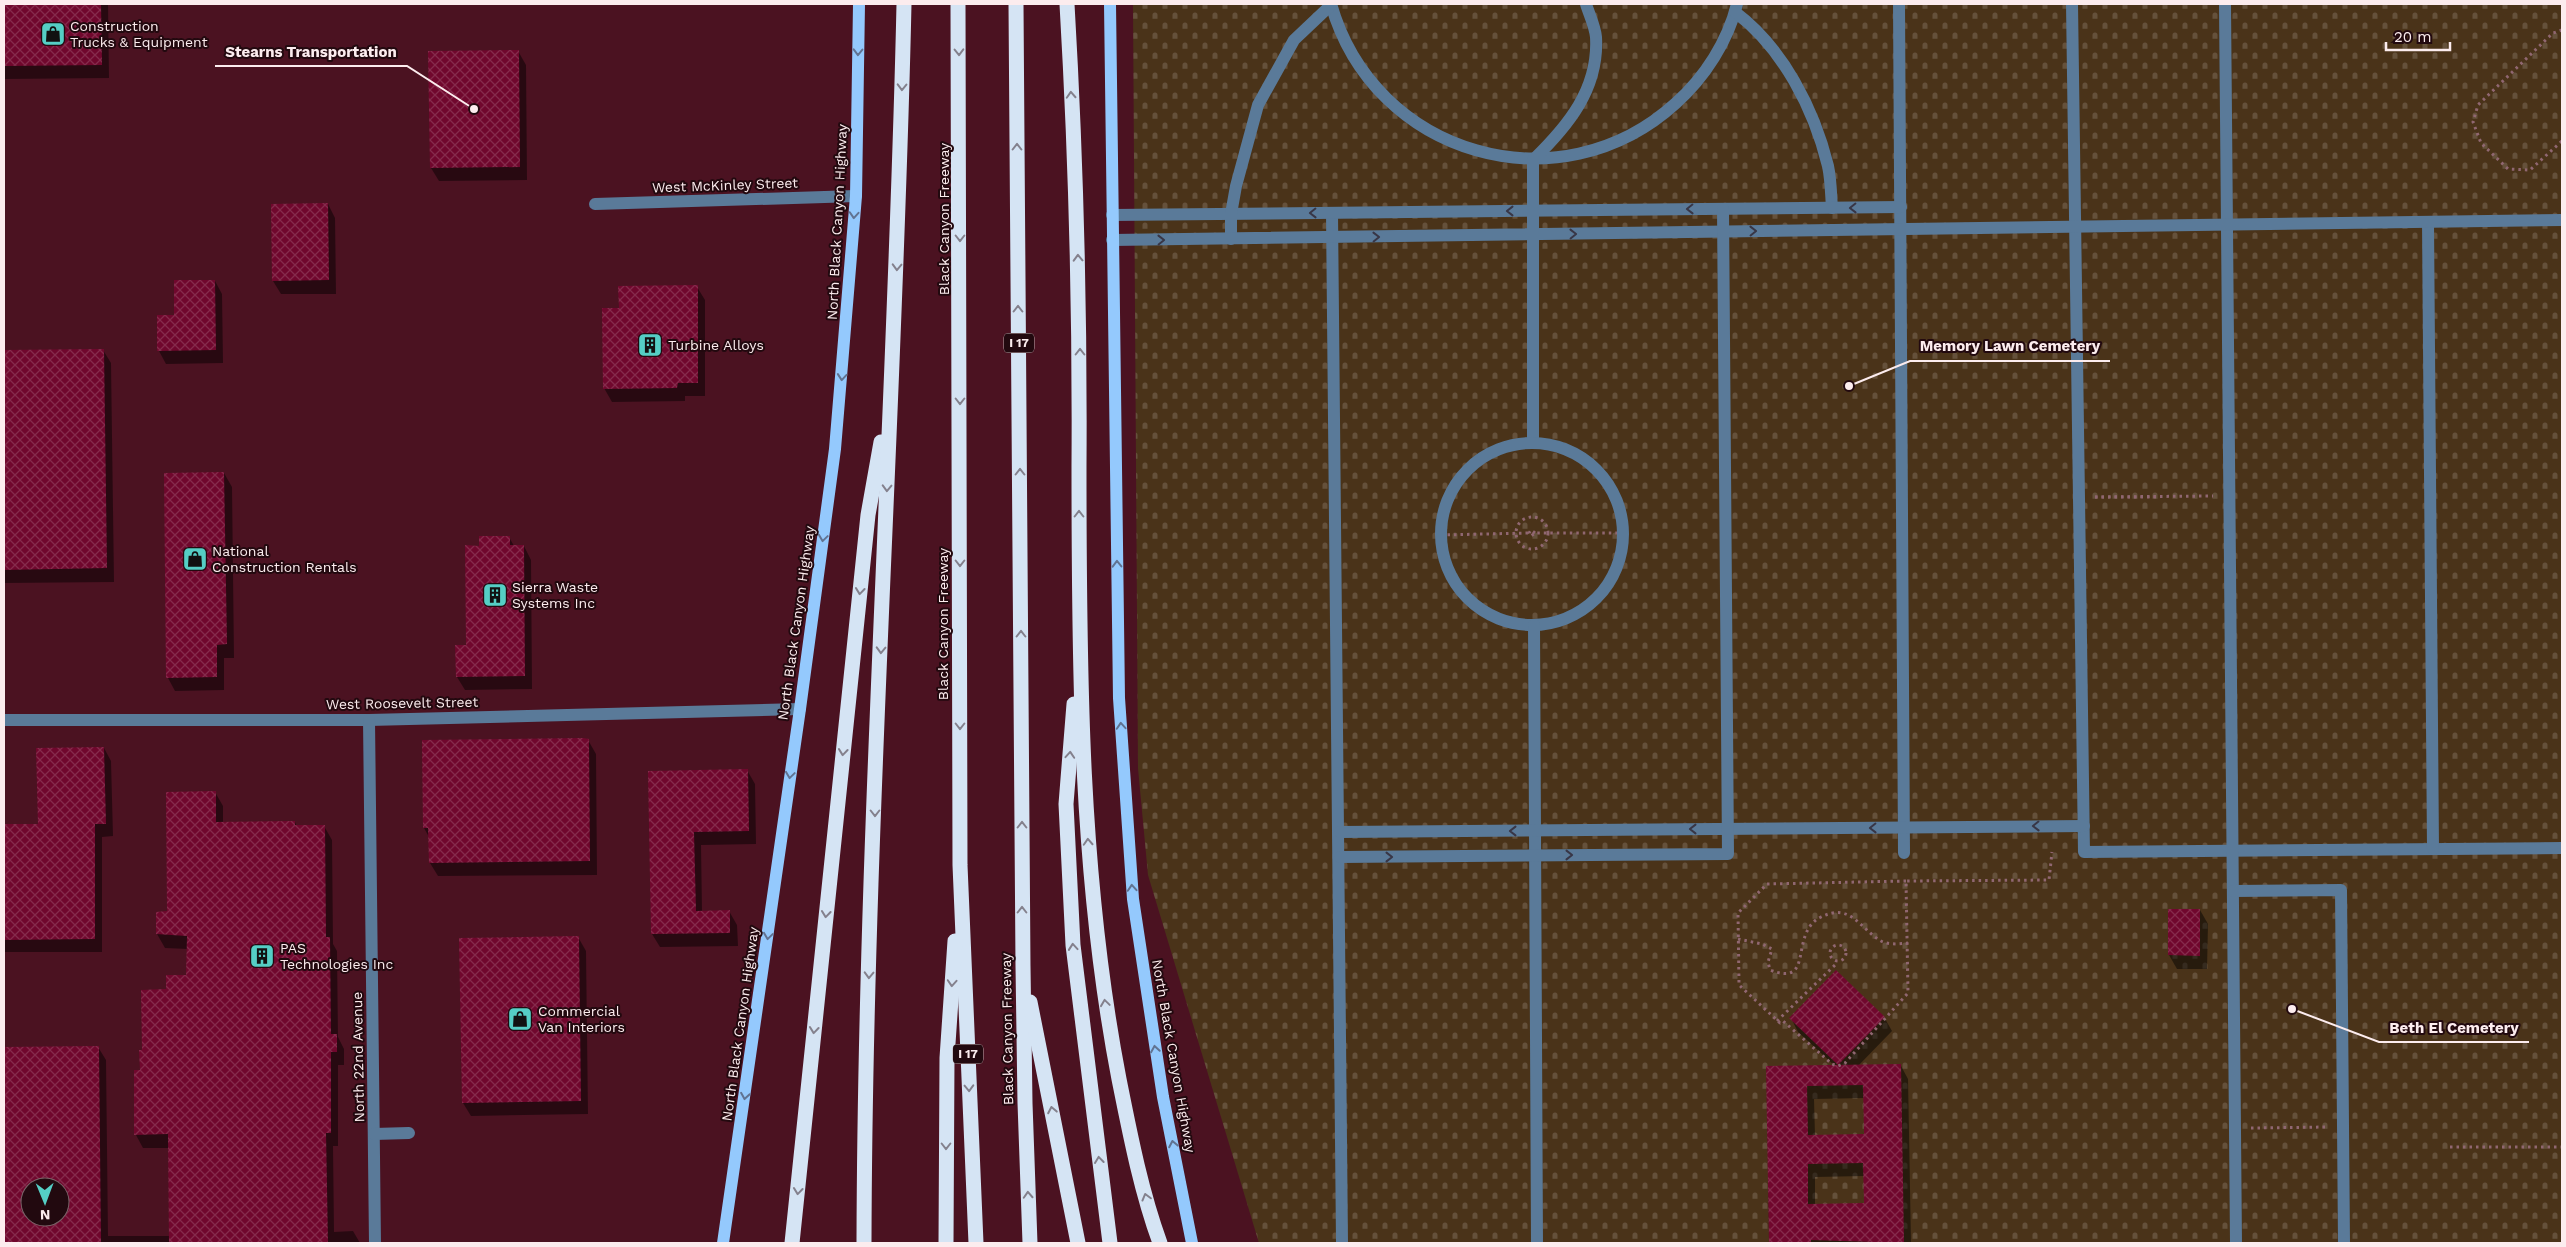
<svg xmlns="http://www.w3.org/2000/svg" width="2566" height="1247" font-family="'Work Sans',sans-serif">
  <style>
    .cemetery { fill: url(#cemetery-stones) }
    .shadow { fill: #0007; fill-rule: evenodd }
    .building { fill: url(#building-cross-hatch); fill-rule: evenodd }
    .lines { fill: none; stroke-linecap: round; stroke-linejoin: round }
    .path { stroke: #906771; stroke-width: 3; stroke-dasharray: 2.5 4; stroke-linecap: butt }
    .minor { stroke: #5a7a99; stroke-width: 12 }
    .major { stroke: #94c9fd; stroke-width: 12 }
    .highway { stroke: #d5e4f4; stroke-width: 15 }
    .oneway { stroke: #617392 }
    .oneway2 { stroke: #84818d }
    .oneway3 { stroke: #383646 }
    .labels { text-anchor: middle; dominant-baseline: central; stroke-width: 4; stroke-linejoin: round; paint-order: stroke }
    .shield { fill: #22090f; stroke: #bba8ab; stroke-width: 1 }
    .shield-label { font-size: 12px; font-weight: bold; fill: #fcecee }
    .poi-label { font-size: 14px; fill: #fcecee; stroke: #22090f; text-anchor: start }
    .street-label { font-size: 14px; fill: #fcecee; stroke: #22090f }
    .leader { fill: none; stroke: #fcecee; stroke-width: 2 }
    .callout-dot { fill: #fcecee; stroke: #22090f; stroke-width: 2 }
    .callout-label { font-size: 15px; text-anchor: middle; font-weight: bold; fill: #fcecee; stroke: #22090f; stroke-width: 4; stroke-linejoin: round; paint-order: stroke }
  </style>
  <defs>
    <pattern id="cemetery-stones" width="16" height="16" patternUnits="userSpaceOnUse" patternTransform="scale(1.25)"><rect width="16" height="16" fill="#4a3319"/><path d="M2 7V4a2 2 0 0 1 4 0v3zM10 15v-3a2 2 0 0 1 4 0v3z" fill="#65513b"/></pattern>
    <pattern id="building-cross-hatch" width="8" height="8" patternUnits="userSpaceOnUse" patternTransform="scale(1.25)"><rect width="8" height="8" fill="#70072d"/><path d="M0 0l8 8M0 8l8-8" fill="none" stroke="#852b4c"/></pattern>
  </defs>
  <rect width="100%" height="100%" fill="#4b1221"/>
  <path class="cemetery" d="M1133,4h1429v1239h-1303l-111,-368 -10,-107z"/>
  <g class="shadow">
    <path d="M4,4h104l1,74 -105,1z"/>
    <path d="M518,51l8,14 1,115 -88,1 -8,-13z"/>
    <path d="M328,204l7,14 1,76h-55l-8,-13z"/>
    <path d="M215,281l7,13 1,69 -57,1 -7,-13 17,-35z"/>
    <path d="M697,287l8,13v96h-20v5l-73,1 -8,-14 16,-79z"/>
    <path d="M103,350l8,13 3,219 -110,1v-232z"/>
    <path d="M224,473l8,14 2,171h-10v32l-49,1 -7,-13z"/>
    <path d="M509,537l5,9h10l7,14 1,129 -67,1 -8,-13z"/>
    <path d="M588,740l8,14 1,121 -159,1 -8,-13 -1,-26 -5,-9 -1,-87z"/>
    <path d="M104,748l7,13 2,75 -11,1v115h-98v-126l35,-1z"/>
    <path d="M747,770l8,14 1,60 -55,1 1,67 27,-1 8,14 1,21 -78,1 -8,-13 -3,-162z"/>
    <path d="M215,792l8,14v17l72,-1 2,5 27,-1 8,14 1,104 4,7 1,86 6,12v16h-6v81h-5l1,86 19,-1 7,12h-356v-195l94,-1 8,13 2,176h62l-1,-88h-26l-7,-13 5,-64 2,-20 24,-60 21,-15v-27l-23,-1 -8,-14 12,-21zM30,1187h30v30h-30z"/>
    <path d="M2169,910h31l8,14 -1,45h-30l-8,-14z"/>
    <path d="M578,937l8,14 2,163 -117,2 -8,-13z"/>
    <path d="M1884,1017l8,14 -34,35h43l7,13 3,164h-142l-2,-176 68,-1 -37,-34 -7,-14zM1864,1098l1,37 -50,1 -1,-37zM1864,1176l1,28 -50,1v-28z"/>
  </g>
  <g class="building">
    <path d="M4,4h97l1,61 -98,1z"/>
    <path d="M519,50l1,117 -90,1 -2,-117z"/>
    <path d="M328,203l1,77 -57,1 -1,-77z"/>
    <path d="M174,280h41l1,70 -59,1v-36h17z"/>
    <path d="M698,285v98h-20l-1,5 -74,1 -1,-81h17l-1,-22z"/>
    <path d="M104,349l3,219 -103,2v-220z"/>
    <path d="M224,472l3,172 -10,1v32l-51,1 -2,-205z"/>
    <path d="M479,536h31v9h14l1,131 -69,1 -1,-32h11l-1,-100 14,1z"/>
    <path d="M583,738l6,1 1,122 -161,2 -1,-35h-5l-1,-88z"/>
    <path d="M104,747l2,77h-11v115l-91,1v-116h34l-2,-76z"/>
    <path d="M748,769l1,62 -55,1 2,79 34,-1v23l-79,1 -3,-163z"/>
    <path d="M216,791v31l79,-1v4h30l1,112h4l1,97h6v18h-6v81h-5l2,110h-159l-1,-109 -34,1v-65h6l-1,-20h3l-1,-60 25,-1v-14h20l1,-39 -31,-2v-22l11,-1 -1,-119z"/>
    <path d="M2168,909h32v47l-32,-1z"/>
    <path d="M579,936l2,165 -119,2 -3,-165z"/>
    <path d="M1836,970l49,47 -47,48 -49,-47z"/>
    <path d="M99,1046l2,197h-97v-196zM30,1187h30v30h-30z"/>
    <path d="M1901,1064l3,179 -93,-3v3h-42l-3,-177zM1863,1085l1,49 -56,1 -1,-49zM1863,1163l1,40 -56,1v-40z"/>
  </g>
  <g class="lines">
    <g class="path">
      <path d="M2562,30l-9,3 -75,72 -5,17 8,21 27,26 22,1 32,-29"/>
      <path d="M2095,497l118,-1"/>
      <path d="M2095,497h61v4"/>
      <circle cx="1532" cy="533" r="16"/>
      <path d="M1535,533l-4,-3 -2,3 2,3 4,-3h87"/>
      <path d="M1441,535l88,-2"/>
      <path d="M1906,881l-139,3 -29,29 1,72 41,38 3,-2 49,43 6,2 7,-3 63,-70 -2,-112 143,-1 3,-28"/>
      <path d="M1738,939l24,5 10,5 -4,13 2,8c46,18 18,-37 51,-53 30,-15 39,12 60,24 8,4 18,3 27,2"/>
      <circle cx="1838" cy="953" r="8"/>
      <path d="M1777,1021l58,-56 1,-4"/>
      <path d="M2251,1128l77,-1"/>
      <path d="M2450,1147h112"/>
    </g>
    <g class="minor">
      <path d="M1331,4c43,152 229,205 345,99 29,-26 52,-62 61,-99"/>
      <path d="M1899,4l5,849"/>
      <path d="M2072,4l12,848 478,-4"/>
      <path d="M2225,4l11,1239"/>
      <path d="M1735,12c48,36 79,97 93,154 3,14 3,29 4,42"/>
      <path d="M595,204l261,-8"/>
      <path d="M1332,213l10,1030"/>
      <path d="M1112,215l789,-8"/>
      <path d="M2428,222l5,627"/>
      <path d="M1231,239v-25l5,-28 22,-81 36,-65 37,-35"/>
      <path d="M1112,240l1450,-20"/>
      <path d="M1533,443v-283c35,-34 66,-71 63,-123 -1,-11 -7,-23 -10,-33"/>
      <circle cx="1532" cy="534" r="91"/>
      <path d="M1534,625l3,618"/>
      <path d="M4,720h365l431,-11"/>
      <path d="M369,720l6,523"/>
      <path d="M1340,832l744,-6"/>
      <path d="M1340,857l388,-3 -5,-645"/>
      <path d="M2233,891l108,-1 3,353"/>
      <path d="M374,1134l35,-1"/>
    </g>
    <g class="major">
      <path d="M1110,4l9,694 14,201 30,198 29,146"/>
      <path d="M723,1243l77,-534 35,-260 21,-253 3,-192"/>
    </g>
    <g class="highway">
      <path d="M958,4l2,861 16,378"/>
      <path d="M1016,4l7,962 2,137 5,140"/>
      <path d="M1067,4c9,154 13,309 12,463 0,205 1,410 40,612 11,55 22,112 41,164"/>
      <path d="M1074,704l-8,100 7,141 37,298"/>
      <path d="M1030,1002l48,241"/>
      <path d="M792,1243l76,-728 13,-73"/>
      <path d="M864,1243c1,-413 31,-826 40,-1239"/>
      <path d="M946,1243l1,-185 8,-117"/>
    </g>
  </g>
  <defs><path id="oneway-chevron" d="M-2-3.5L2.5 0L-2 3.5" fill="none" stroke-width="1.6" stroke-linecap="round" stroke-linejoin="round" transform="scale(1.25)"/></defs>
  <g class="oneway">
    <use href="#oneway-chevron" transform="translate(858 52) rotate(91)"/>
    <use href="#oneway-chevron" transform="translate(854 215) rotate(94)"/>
    <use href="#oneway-chevron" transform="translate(842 377) rotate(95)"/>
    <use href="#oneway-chevron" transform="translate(823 538) rotate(98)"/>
    <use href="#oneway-chevron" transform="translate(1117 564) rotate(-91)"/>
    <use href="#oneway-chevron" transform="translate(1121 726) rotate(-94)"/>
    <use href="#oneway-chevron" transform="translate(790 775) rotate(98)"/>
    <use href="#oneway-chevron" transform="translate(1132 888) rotate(-94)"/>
    <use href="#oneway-chevron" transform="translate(768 936) rotate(98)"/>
    <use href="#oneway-chevron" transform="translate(1155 1049) rotate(-99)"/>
    <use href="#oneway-chevron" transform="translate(745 1096) rotate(99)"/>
    <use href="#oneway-chevron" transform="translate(1173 1144) rotate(-101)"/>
  </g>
  <g class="oneway2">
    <use href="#oneway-chevron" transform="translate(959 52) rotate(89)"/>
    <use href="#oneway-chevron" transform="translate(902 87) rotate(91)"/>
    <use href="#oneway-chevron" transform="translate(1071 95) rotate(-93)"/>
    <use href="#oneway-chevron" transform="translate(1017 147) rotate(-90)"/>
    <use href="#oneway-chevron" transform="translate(960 238) rotate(90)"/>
    <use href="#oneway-chevron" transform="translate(1078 258) rotate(-92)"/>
    <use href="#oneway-chevron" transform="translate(897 267) rotate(92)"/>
    <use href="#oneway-chevron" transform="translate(1018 309) rotate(-90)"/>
    <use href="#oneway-chevron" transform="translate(1080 352) rotate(-90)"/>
    <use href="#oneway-chevron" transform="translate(960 401) rotate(90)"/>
    <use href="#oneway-chevron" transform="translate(1020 472) rotate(-90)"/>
    <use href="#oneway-chevron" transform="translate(887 488) rotate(92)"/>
    <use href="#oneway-chevron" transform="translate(1079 514) rotate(-90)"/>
    <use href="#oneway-chevron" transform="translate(960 563) rotate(90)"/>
    <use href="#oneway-chevron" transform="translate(860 591) rotate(96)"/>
    <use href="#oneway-chevron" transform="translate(1021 634) rotate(-90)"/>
    <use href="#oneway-chevron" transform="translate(881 650) rotate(92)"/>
    <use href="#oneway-chevron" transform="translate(960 726) rotate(90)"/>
    <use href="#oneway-chevron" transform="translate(843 752) rotate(96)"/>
    <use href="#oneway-chevron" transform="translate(1070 755) rotate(-86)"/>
    <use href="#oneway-chevron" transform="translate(875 813) rotate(90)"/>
    <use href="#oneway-chevron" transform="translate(1022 825) rotate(-90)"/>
    <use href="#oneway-chevron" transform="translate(1088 842) rotate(-93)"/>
    <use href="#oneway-chevron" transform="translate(1022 910) rotate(-90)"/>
    <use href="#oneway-chevron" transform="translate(826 914) rotate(96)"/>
    <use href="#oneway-chevron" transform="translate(1073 947) rotate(-95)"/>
    <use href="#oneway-chevron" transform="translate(869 975) rotate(92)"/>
    <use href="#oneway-chevron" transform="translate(952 983) rotate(94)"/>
    <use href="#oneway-chevron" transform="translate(1105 1003) rotate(-98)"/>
    <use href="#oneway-chevron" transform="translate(814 1030) rotate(96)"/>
    <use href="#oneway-chevron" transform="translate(969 1088) rotate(88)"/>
    <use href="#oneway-chevron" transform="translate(1052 1110) rotate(-101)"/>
    <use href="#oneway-chevron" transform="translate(946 1146) rotate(90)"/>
    <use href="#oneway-chevron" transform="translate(1099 1160) rotate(-97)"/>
    <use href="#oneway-chevron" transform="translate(798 1191) rotate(96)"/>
    <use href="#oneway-chevron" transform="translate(1028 1195) rotate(-93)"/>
    <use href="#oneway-chevron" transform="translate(1146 1197) rotate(-105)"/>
  </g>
  <g class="oneway3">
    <use href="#oneway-chevron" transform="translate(1853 208) rotate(179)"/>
    <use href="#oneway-chevron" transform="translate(1690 209) rotate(179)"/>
    <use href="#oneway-chevron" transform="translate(1510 211) rotate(180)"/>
    <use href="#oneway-chevron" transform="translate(1313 213) rotate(179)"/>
    <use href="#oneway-chevron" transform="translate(1753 231) rotate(-1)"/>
    <use href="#oneway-chevron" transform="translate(1573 234) rotate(-1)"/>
    <use href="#oneway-chevron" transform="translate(1376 237) rotate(-1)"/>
    <use href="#oneway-chevron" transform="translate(1161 240) rotate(-1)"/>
    <use href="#oneway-chevron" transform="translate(2036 826) rotate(179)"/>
    <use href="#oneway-chevron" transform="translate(1873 828) rotate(179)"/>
    <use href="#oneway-chevron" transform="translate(1693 829) rotate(180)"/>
    <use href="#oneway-chevron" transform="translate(1513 831) rotate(180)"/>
    <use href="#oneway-chevron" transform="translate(1569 855)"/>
    <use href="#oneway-chevron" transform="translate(1389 857)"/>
  </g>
  <defs>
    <symbol id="shop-square" viewBox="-11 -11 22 22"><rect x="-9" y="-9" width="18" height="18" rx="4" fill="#55cec5" stroke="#22090f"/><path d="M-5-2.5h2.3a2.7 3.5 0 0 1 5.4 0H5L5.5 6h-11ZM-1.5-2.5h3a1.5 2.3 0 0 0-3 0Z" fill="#111"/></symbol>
    <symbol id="building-square" viewBox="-11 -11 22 22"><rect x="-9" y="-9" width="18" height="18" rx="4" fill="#55cec5" stroke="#22090f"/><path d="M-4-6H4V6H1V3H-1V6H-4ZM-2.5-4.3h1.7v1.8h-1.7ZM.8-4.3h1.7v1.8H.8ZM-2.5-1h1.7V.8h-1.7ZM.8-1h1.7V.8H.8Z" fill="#111"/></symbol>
  </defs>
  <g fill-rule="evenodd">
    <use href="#shop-square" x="39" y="20" width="28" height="28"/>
    <use href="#building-square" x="636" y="331" width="28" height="28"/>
    <use href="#shop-square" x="181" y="545" width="28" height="28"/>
    <use href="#building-square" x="481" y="581" width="28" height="28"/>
    <use href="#building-square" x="248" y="942" width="28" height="28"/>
    <use href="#shop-square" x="506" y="1005" width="28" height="28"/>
  </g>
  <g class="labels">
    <g class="shield">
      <rect x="1004" y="333.5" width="30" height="19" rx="4"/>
      <rect x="953" y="1044.5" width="30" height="19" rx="4"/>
    </g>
    <g class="shield-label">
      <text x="1019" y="343">I 17</text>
      <text x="968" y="1054">I 17</text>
    </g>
    <g class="poi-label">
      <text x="70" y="26">Construction<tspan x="70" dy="16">Trucks &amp; Equipment</tspan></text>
      <text x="668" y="345">Turbine Alloys</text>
      <text x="212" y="551">National<tspan x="212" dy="16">Construction Rentals</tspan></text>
      <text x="512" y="587">Sierra Waste<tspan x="512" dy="16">Systems Inc</tspan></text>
      <text x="280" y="948">PAS<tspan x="280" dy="16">Technologies Inc</tspan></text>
      <text x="538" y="1011">Commercial<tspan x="538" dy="16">Van Interiors</tspan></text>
    </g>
    <g class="street-label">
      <text transform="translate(725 185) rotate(-2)">West McKinley Street</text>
      <text transform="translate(944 219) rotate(-90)">Black Canyon Freeway</text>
      <text transform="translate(837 222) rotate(-87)">North Black Canyon Highway</text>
      <text transform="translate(796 623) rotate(-82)">North Black Canyon Highway</text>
      <text transform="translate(943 624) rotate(-90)">Black Canyon Freeway</text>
      <text transform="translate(402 703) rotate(-1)">West Roosevelt Street</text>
      <text transform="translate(740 1024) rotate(-82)">North Black Canyon Highway</text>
      <text transform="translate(1007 1029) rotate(-91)">Black Canyon Freeway</text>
      <text transform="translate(1174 1056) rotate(80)">North Black Canyon Highway</text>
      <text transform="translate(358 1057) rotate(-91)">North 22nd Avenue</text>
    </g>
  </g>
  <path class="leader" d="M474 109L407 66H215M1849 386L1910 361H2110M2292 1009L2379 1042H2529"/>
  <g class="callout-dot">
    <circle cx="474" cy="109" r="5"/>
    <circle cx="1849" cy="386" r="5"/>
    <circle cx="2292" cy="1009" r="5"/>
  </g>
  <g class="callout-label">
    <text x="311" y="57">Stearns Transportation</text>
    <text x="2010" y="351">Memory Lawn Cemetery</text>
    <text x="2454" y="1033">Beth El Cemetery</text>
  </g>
  <rect width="2566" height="1247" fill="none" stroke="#fcecee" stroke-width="10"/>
  <g transform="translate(45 1202) rotate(179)"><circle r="24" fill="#22090f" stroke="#796468"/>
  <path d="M0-4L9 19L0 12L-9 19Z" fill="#55cec5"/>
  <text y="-8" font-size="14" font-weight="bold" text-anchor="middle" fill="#fcecee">N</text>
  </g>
  <path d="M2386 42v8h64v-8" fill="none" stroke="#fcecee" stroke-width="2.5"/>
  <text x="2394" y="42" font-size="15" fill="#fcecee" stroke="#22090f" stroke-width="4" paint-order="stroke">20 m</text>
</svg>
